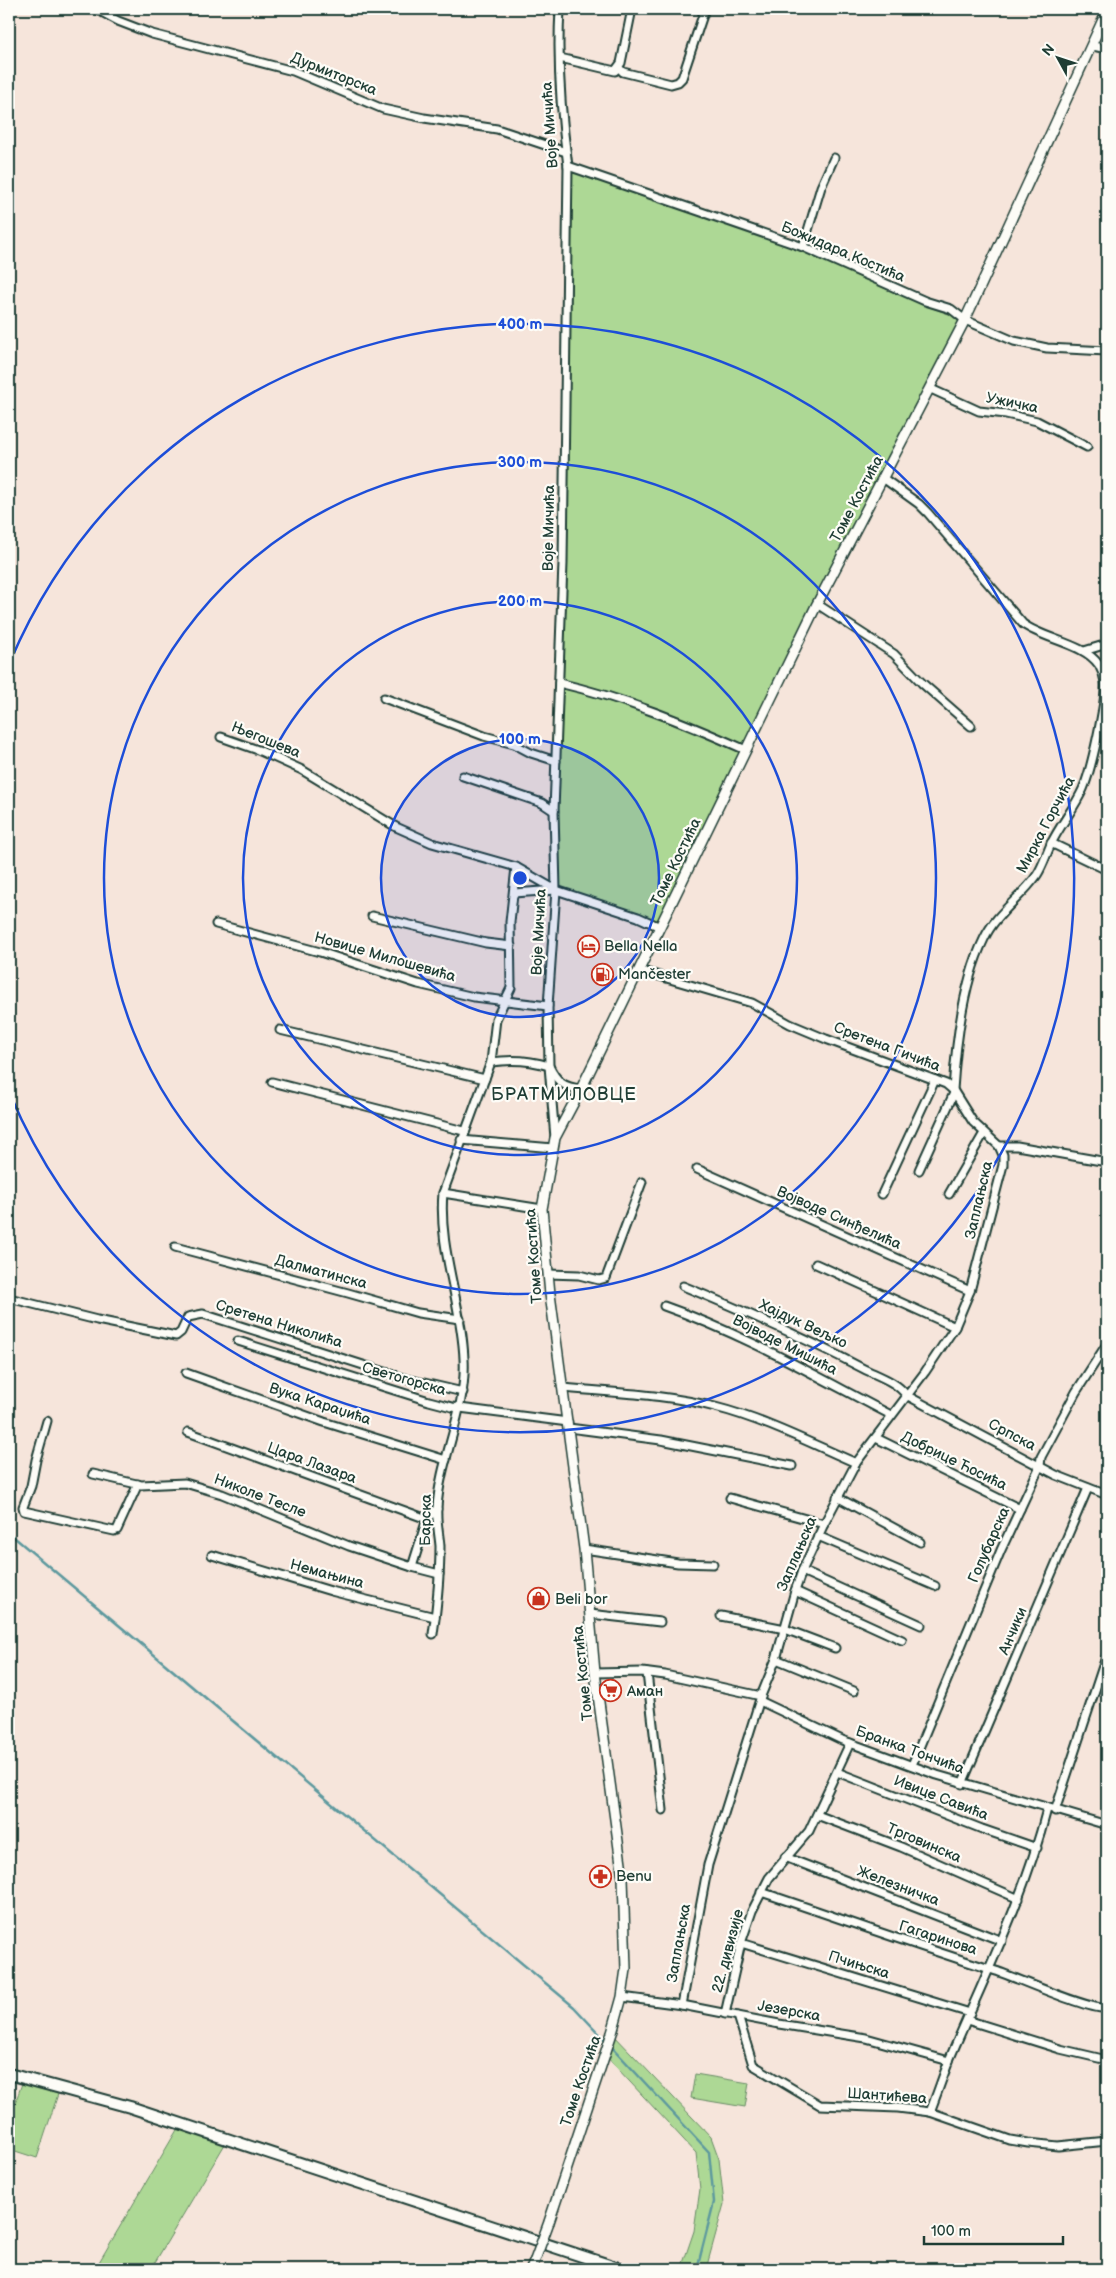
<svg xmlns="http://www.w3.org/2000/svg" width="1116" height="2278" font-family="'Balsamiq Sans',sans-serif">
  <style>
    .green { fill: #add895; stroke: #668a64 }
    .lines { fill: none; stroke-linecap: round; stroke-linejoin: round }
    .stream { stroke: #5d999e; stroke-width: 2.5 }
    .minor-casing { stroke: #1f3d34; stroke-width: 11 }
    .tertiary-casing { stroke: #1f3d34; stroke-width: 12 }
    .secondary-casing { stroke: #1f3d34; stroke-width: 14 }
    .minor { stroke: #fdfcf7; stroke-width: 7 }
    .tertiary { stroke: #fdfcf7; stroke-width: 9 }
    .secondary { stroke: #fdfcf7; stroke-width: 10 }
    .tertiary-bridge-casing { stroke: #1f3d34; stroke-width: 12; stroke-linecap: butt }
    .tertiary-bridge { stroke: #fdfcf7; stroke-width: 9 }
    .ring { fill: none; stroke: #1d4ed8; stroke-width: 2.5 }
    .labels { text-anchor: middle; dominant-baseline: central; stroke-width: 4.5; stroke-linejoin: round; paint-order: stroke }
    .street-label { font-size: 15px; fill: #1f3d34; stroke: #fdfcf7 }
    .poi-label { font-size: 15px; fill: #1f3d34; stroke: #fdfcf7; text-anchor: start }
    .quarter-label { font-size: 18px; letter-spacing: 1px; fill: #1f3d34; stroke: #fdfcf7 }
    .centre { fill: #1d4ed8; stroke: #fdfcf7; stroke-width: 2.5 }
    .ring-label { font-size: 15px; text-anchor: middle; font-weight: bold; fill: #1d4ed8; stroke: #fdfcf7; stroke-width: 4.5; stroke-linejoin: round; paint-order: stroke }
  </style>
  <rect width="100%" height="100%" fill="#f6e5db"/>
  <filter id="ink" filterUnits="userSpaceOnUse"><feTurbulence type="fractalNoise" baseFrequency=".02" numOctaves="2"/><feDisplacementMap in="SourceGraphic" scale="10" xChannelSelector="R" yChannelSelector="G"/><feConvolveMatrix kernelMatrix="1 2 1 2 8 2 1 2 1" color-interpolation-filters="sRGB"/></filter>
  <g filter="url(#ink)">
    <g class="green">
      <path d="M568,166l235,81 132,62 30,11 -148,284 -157,323 -104,-37z"/>
      <path d="M612,2033l99,104 8,22 5,45 -18,65h-25l13,-38 6,-42 -4,-36 -92,-99z"/>
      <path d="M695,2074l54,9 -4,24 -54,-9z"/>
      <path d="M24,2078l36,10 -23,70 -28,-9v-29z"/>
      <path d="M181,2123l47,16 -77,130h-56z"/>
    </g>
    <g class="lines">
      <g class="stream">
        <path d="M9,1533l565,474 32,34"/>
        <path d="M610,2045l99,107 5,50 -17,67"/>
      </g>
      <defs>
        <g id="minor">
          <path d="M96,9l22,12 34,13 141,37 90,38 41,9 73,11 69,23"/>
          <path d="M1093,46l14,3"/>
          <path d="M560,58l55,13 6,-8 11,-54"/>
          <path d="M619,68l4,4 48,12 7,-2 4,-4 23,-69"/>
          <path d="M568,166l235,81 122,54 26,8 14,11 49,21 33,7 60,3"/>
          <path d="M803,247l18,-60 13,-29"/>
          <path d="M931,389l48,22 27,3 31,7 50,26"/>
          <path d="M883,478l36,26 9,9 95,111c22,16 61,19 76,41 3,5 5,11 6,17 2,18 -14,89 -22,107 -9,20 -23,36 -32,55 -5,11 -8,22 -14,31 -16,23 -41,38 -53,64 -21,43 -28,103 -31,151"/>
          <path d="M817,604l77,50 28,29 49,43"/>
          <path d="M1084,651l23,-7"/>
          <path d="M559,683c65,15 126,40 187,67"/>
          <path d="M384,698l100,38 30,8 17,9 25,8"/>
          <path d="M221,737l37,13 44,20 94,57 36,16 84,24 40,23 82,27 22,10"/>
          <path d="M463,776l79,27 12,8"/>
          <path d="M1051,843l56,27"/>
          <path d="M516,867l-6,55 1,66 -15,31 -5,43 -48,131 99,16"/>
          <path d="M514,893l42,-3"/>
          <path d="M372,916l114,27 25,3"/>
          <path d="M216,924l104,28 98,32 56,13 74,9"/>
          <path d="M639,970l113,33 38,21 36,15 120,45 7,6 20,32 26,24h18l90,16"/>
          <path d="M280,1030l205,49"/>
          <path d="M491,1062c20,-3 39,-2 58,4 8,16 14,21 32,23"/>
          <path d="M272,1082l192,49"/>
          <path d="M555,1138l-6,-72 -1,-60 8,-116 -2,-79 9,-248 5,-397c-7,-51 -11,-105 -8,-157"/>
          <path d="M461,1140l92,8"/>
          <path d="M697,1169l273,122"/>
          <path d="M919,1170l35,-77"/>
          <path d="M882,1194l53,-114"/>
          <path d="M949,1194l35,-61"/>
          <path d="M175,1247l173,46 70,20 42,6"/>
          <path d="M816,1264l139,63"/>
          <path d="M548,1274l31,1 20,5 7,-2 36,-96"/>
          <path d="M683,1286c61,25 122,52 181,83 14,7 33,13 42,26l150,80 51,20"/>
          <path d="M9,1298l88,22 79,16 5,-4 7,-15 15,-3 204,65 56,13"/>
          <path d="M664,1306c80,28 152,70 227,109"/>
          <path d="M238,1341l191,60 23,6 116,15"/>
          <path d="M186,1373l138,49 122,38"/>
          <path d="M564,1388c50,5 102,6 151,19 48,12 95,36 141,56"/>
          <path d="M47,1421l-11,39 -5,26 -8,21 1,4 90,20 3,-1 21,-46"/>
          <path d="M569,1428l92,12 131,26"/>
          <path d="M188,1432l239,87"/>
          <path d="M876,1438l144,71"/>
          <path d="M93,1474l48,11 44,-2 37,11 127,52 63,21"/>
          <path d="M837,1497l83,45"/>
          <path d="M730,1498l94,26"/>
          <path d="M437,1509l-10,10 -15,48 27,7"/>
          <path d="M818,1536l117,50"/>
          <path d="M584,1549l94,14 35,1"/>
          <path d="M212,1555l119,36 104,26"/>
          <path d="M802,1571l119,54"/>
          <path d="M795,1591l107,49"/>
          <path d="M590,1614l70,8"/>
          <path d="M721,1616l64,13 50,19"/>
          <path d="M433,1634c4,-29 7,-58 7,-88 -1,-12 -4,-25 -3,-38 3,-50 30,-98 27,-149 -2,-56 -26,-110 -21,-166"/>
          <path d="M776,1659l78,32"/>
          <path d="M595,1673l47,-1 23,3 96,21"/>
          <path d="M647,1673l16,137"/>
          <path d="M760,1701l82,39 95,35 170,50"/>
          <path d="M912,1765l89,-215 39,-84 1,-9 35,-65 31,-48"/>
          <path d="M837,1772l145,57 55,19"/>
          <path d="M962,1784l126,-296"/>
          <path d="M1055,1811l52,-157"/>
          <path d="M817,1815l84,32 118,52"/>
          <path d="M785,1857l217,84"/>
          <path d="M761,1892c78,26 156,54 235,79 22,7 94,40 111,37"/>
          <path d="M741,1943l229,70"/>
          <path d="M622,1997l60,8 97,19 87,14 83,23"/>
          <path d="M682,2005l26,-140 53,-169 15,-37 19,-68 7,-20 22,-47 32,-61 69,-91 30,-45 15,-36 33,-126v-10l-4,-9"/>
          <path d="M725,2014l16,-71 11,-32 17,-33 40,-47 41,-88"/>
          <path d="M738,2016l15,49 67,40 78,3 32,4 80,28 18,3 30,3 49,-5"/>
          <path d="M967,2020l93,29 47,11"/>
          <path d="M930,2112c7,-18 13,-36 20,-54 35,-82 75,-162 97,-249"/>
        </g>
        <g id="tertiary">
          <path d="M549,2222l63,-189 10,-36 4,-28 -3,-91 -28,-205 -11,-124 -34,-255 -8,-85 13,-71 26,-49 236,-485 148,-284 142,-309"/>
          <path d="M531,2269l4,-9"/>
        </g>
        <path id="secondary" d="M9,2074l121,33 491,162"/>
      </defs>
      <use href="#minor" class="minor-casing"/>
      <use href="#tertiary" class="tertiary-casing"/>
      <use href="#secondary" class="secondary-casing"/>
      <use href="#minor" class="minor"/>
      <use href="#tertiary" class="tertiary"/>
      <use href="#secondary" class="secondary"/>
      <defs>
        <path id="tertiary-bridge" d="M535,2260l14,-38"/>
      </defs>
      <use href="#tertiary-bridge" class="tertiary-bridge-casing"/>
      <use href="#tertiary-bridge" class="tertiary-bridge"/>
    </g>
  </g>
  <circle cx="520" cy="878" r="139" fill="#1d4ed8" fill-opacity=".12"/>
  <g class="ring">
    <circle cx="520" cy="878" r="139"/>
    <circle cx="520" cy="878" r="277"/>
    <circle cx="520" cy="878" r="416"/>
    <path d="M10 662A554 554 0 1 1 10 1094"/>
  </g>
  <defs>
    <symbol id="hotel-ring" viewBox="-11 -11 22 22"><circle r="9.5" fill="#fdfcf7" stroke="#c8321e" stroke-width="1.5"/><path d="M-6-4.5h1.5V1H6V5H4.5V3h-9V5H-6ZM-4 0a1.8 1.8 0 1 1 3.6 0ZM.5 0V-2.5h3Q6-2.5 6 0Z" fill="#c8321e"/></symbol>
    <symbol id="fuel-ring" viewBox="-11 -11 22 22"><circle r="9.5" fill="#fdfcf7" stroke="#c8321e" stroke-width="1.5"/><path d="M-5.5-6h7V0h2V4h1.3V-2.5L3-4.5l.8-.8L6-3V5H2.5V1h-1V6h-7ZM-4.2-4.7v3.2H.2V-4.7Z" fill="#c8321e"/></symbol>
    <symbol id="shop-ring" viewBox="-11 -11 22 22"><circle r="9.5" fill="#fdfcf7" stroke="#c8321e" stroke-width="1.5"/><path d="M-5-2.5h2.3a2.7 3.5 0 0 1 5.4 0H5L5.5 6h-11ZM-1.5-2.5h3a1.5 2.3 0 0 0-3 0Z" fill="#c8321e"/></symbol>
    <symbol id="supermarket-ring" viewBox="-11 -11 22 22"><circle r="9.5" fill="#fdfcf7" stroke="#c8321e" stroke-width="1.5"/><path d="M-6-5.5h2.5l.6 2H6L4.5 2H-2.5L-4.4-4H-6ZM-1.5 3.2a1.3 1.3 0 1 0 .1 0ZM3 3.2a1.3 1.3 0 1 0 .1 0Z" fill="#c8321e"/></symbol>
    <symbol id="pharmacy-ring" viewBox="-11 -11 22 22"><circle r="9.5" fill="#fdfcf7" stroke="#c8321e" stroke-width="1.5"/><path d="M-2-6h4v4h4v4h-4v4h-4v-4h-4v-4h4Z" fill="#c8321e"/></symbol>
  </defs>
  <g fill-rule="evenodd">
    <use href="#hotel-ring" x="576" y="934" width="25" height="25"/>
    <use href="#fuel-ring" x="590" y="962" width="25" height="25"/>
    <use href="#shop-ring" x="526" y="1586" width="25" height="25"/>
    <use href="#supermarket-ring" x="598" y="1678" width="25" height="25"/>
    <use href="#pharmacy-ring" x="588" y="1864" width="25" height="25"/>
  </g>
  <g class="labels">
    <g class="street-label">
      <text transform="translate(334 74) rotate(22)">Дурмиторска</text>
      <text transform="translate(550 125) rotate(-94)">Воје Мичића</text>
      <text transform="translate(843 252) rotate(23)">Божидара Костића</text>
      <text transform="translate(1012 403) rotate(12)">Ужичка</text>
      <text transform="translate(857 499) rotate(-62)">Томе Костића</text>
      <text transform="translate(549 528) rotate(-89)">Воје Мичића</text>
      <text transform="translate(266 740) rotate(22)">Његошева</text>
      <text transform="translate(1046 825) rotate(-62)">Мирка Горчића</text>
      <text transform="translate(676 862) rotate(-64)">Томе Костића</text>
      <text transform="translate(539 932) rotate(-87)">Воје Мичића</text>
      <text transform="translate(385 957) rotate(16)">Новице Милошевића</text>
      <text transform="translate(887 1047) rotate(21)">Сретена Гичића</text>
      <text transform="translate(979 1200) rotate(-77)">Заплањска</text>
      <text transform="translate(839 1218) rotate(24)">Војводе Синђелића</text>
      <text transform="translate(534 1256) rotate(-94)">Томе Костића</text>
      <text transform="translate(321 1272) rotate(15)">Далматинска</text>
      <text transform="translate(279 1324) rotate(17)">Сретена Николића</text>
      <text transform="translate(803 1324) rotate(25)">Хајдук Вељко</text>
      <text transform="translate(785 1345) rotate(27)">Војводе Мишића</text>
      <text transform="translate(404 1379) rotate(16)">Светогорска</text>
      <text transform="translate(320 1404) rotate(18)">Вука Караџића</text>
      <text transform="translate(1012 1435) rotate(28)">Српска</text>
      <text transform="translate(954 1461) rotate(26)">Добрице Ћосића</text>
      <text transform="translate(312 1463) rotate(20)">Цара Лазара</text>
      <text transform="translate(260 1496) rotate(21)">Николе Тесле</text>
      <text transform="translate(426 1520) rotate(-89)">Барска</text>
      <text transform="translate(989 1545) rotate(-66)">Голубарска</text>
      <text transform="translate(797 1554) rotate(-67)">Заплањска</text>
      <text transform="translate(327 1574) rotate(15)">Немањина</text>
      <text transform="translate(1013 1631) rotate(-67)">Анчики</text>
      <text transform="translate(583 1673) rotate(-96)">Томе Костића</text>
      <text transform="translate(910 1750) rotate(20)">Бранка Тончића</text>
      <text transform="translate(941 1798) rotate(21)">Ивице Савића</text>
      <text transform="translate(924 1843) rotate(23)">Трговинска</text>
      <text transform="translate(898 1886) rotate(21)">Железничка</text>
      <text transform="translate(938 1938) rotate(18)">Гагаринова</text>
      <text transform="translate(679 1943) rotate(-80)">Заплањска</text>
      <text transform="translate(728 1951) rotate(-75)">22. дивизије</text>
      <text transform="translate(859 1965) rotate(17)">Пчињска</text>
      <text transform="translate(789 2011) rotate(10)">Језерска</text>
      <text transform="translate(581 2081) rotate(-71)">Томе Костића</text>
      <text transform="translate(887 2096) rotate(4)">Шантићева</text>
    </g>
    <g class="poi-label">
      <text x="604" y="946">Bella Nella</text>
      <text x="618" y="974">Mančester</text>
      <text x="555" y="1599">Beli bor</text>
      <text x="627" y="1691">Аман</text>
      <text x="616" y="1876">Benu</text>
    </g>
    <g class="quarter-label">
      <text x="564" y="1094">БРАТМИЛОВЦЕ</text>
    </g>
  </g>
  <circle cx="520" cy="878" r="8" class="centre"/>
  <g class="ring-label">
    <text x="520" y="329">400 m</text>
    <text x="520" y="467">300 m</text>
    <text x="520" y="606">200 m</text>
    <text x="520" y="744">100 m</text>
  </g>
  <rect width="1116" height="2278" fill="none" stroke="#fdfcf7" stroke-width="30"/>
  <rect x="15" y="15" width="1086" height="2248" fill="none" stroke="#1f3d34" stroke-width="2" filter="url(#ink)"/>
  <g transform="translate(1058 58) rotate(310)" stroke="#fdfcf7" stroke-width="4" paint-order="stroke">
  <path d="M0-4L9 19L0 12L-9 19Z" fill="#1f3d34"/>
  <text y="-8" font-size="14" font-weight="bold" text-anchor="middle" fill="#1f3d34">N</text>
  </g>
  <path d="M924 2236v8h139v-8" fill="none" stroke="#1f3d34" stroke-width="2.5"/>
  <text x="931" y="2236" font-size="15" fill="#1f3d34" stroke="#fdfcf7" stroke-width="4" paint-order="stroke">100 m</text>
</svg>
